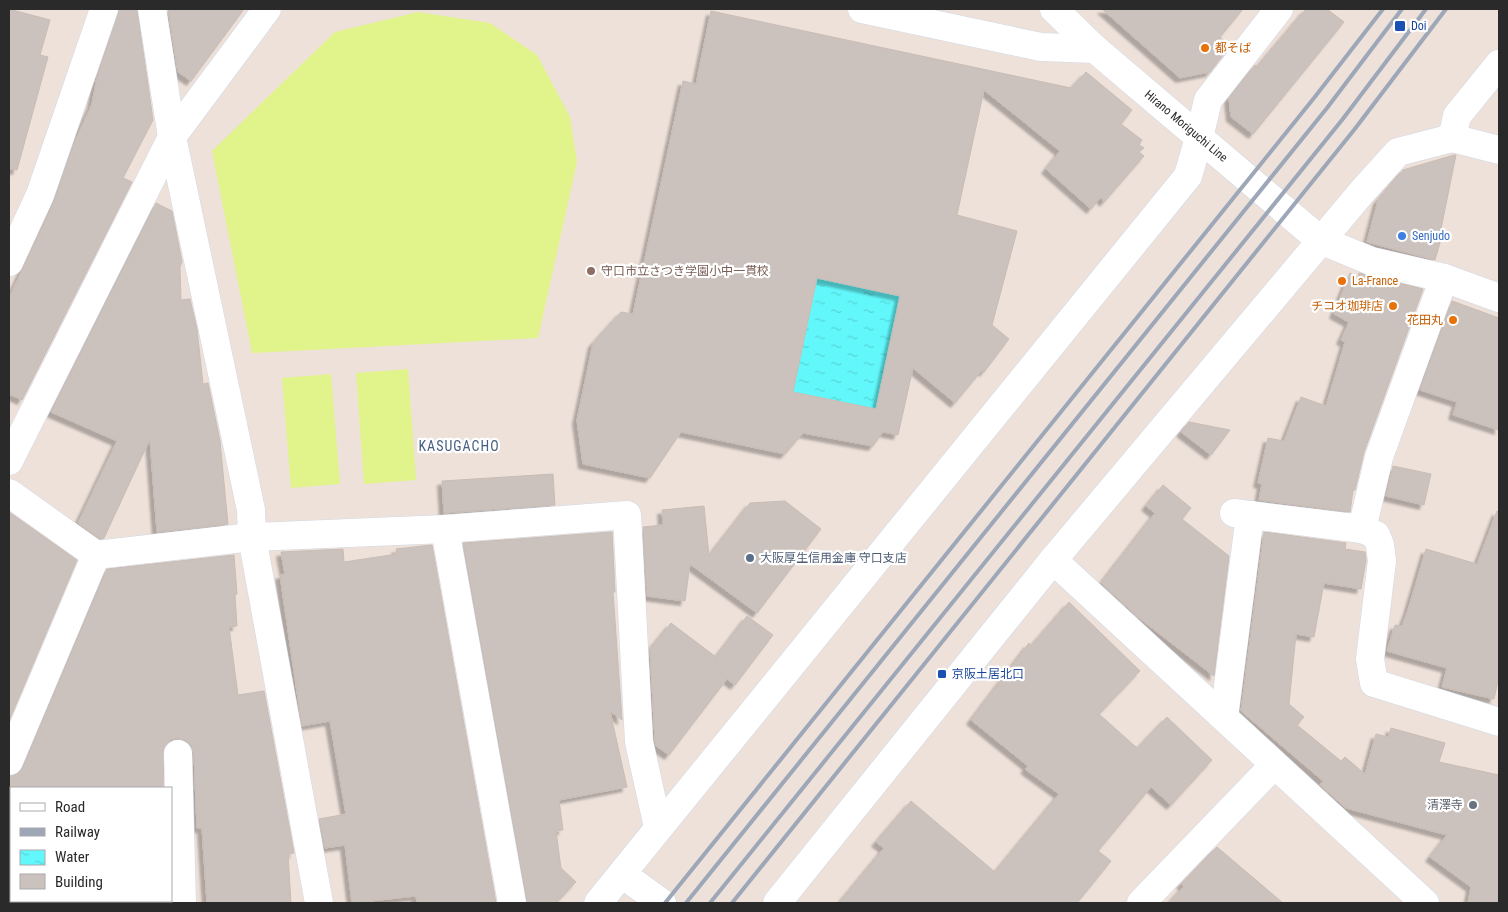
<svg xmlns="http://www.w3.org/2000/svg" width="1508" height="912" font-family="'Roboto Condensed','Noto Sans JP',sans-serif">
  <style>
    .pitch { fill: #e1f38b }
    .water { fill: url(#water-ripples) }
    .building { fill: #ccc2bd; stroke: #c9bcb4; fill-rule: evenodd; filter: url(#shadow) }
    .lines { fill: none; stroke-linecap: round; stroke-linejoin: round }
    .street-casing { stroke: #d0d9e5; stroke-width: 29 }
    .secondary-casing { stroke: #d0d9e5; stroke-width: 29 }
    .street { stroke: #fff; stroke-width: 28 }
    .secondary { stroke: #fff; stroke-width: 28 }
    .rail { stroke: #9da7b7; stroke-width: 4 }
    .transit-dot { fill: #1a4fb4; stroke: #fff; stroke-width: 2 }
    .food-dot { fill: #e8710a; stroke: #fff; stroke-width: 2 }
    .shop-dot { fill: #3f7fe0; stroke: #fff; stroke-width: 2 }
    .education-dot { fill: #8d6e63; stroke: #fff; stroke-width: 2 }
    .service-dot { fill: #5c6f8a; stroke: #fff; stroke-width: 2 }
    .worship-dot { fill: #6b7280; stroke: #fff; stroke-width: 2 }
    .labels { text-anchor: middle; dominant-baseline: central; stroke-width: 4.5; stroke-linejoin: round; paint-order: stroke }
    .transit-label { font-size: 12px; fill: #164399; stroke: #fff; text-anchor: start }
    .food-label { font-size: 12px; fill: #c56008; stroke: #fff; text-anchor: start }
    .street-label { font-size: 12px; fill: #2a2a2a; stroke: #fff }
    .shop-label { font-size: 12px; fill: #366cbe; stroke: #fff; text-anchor: start }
    .education-label { font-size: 12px; fill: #785e54; stroke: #fff; text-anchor: start }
    .service-label { font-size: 12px; fill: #4e5e75; stroke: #fff; text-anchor: start }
    .worship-label { font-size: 12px; fill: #5b616d; stroke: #fff; text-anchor: end }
    .neighbourhood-label { font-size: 14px; letter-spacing: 1px; fill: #465e80; stroke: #fff }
  </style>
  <defs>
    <pattern id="water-ripples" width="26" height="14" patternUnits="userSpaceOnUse" patternTransform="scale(1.25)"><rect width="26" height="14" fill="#62f8fb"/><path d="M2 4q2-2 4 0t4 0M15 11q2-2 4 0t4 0" fill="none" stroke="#55d5d7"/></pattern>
    <filter id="shadow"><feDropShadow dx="-4.5" dy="4.5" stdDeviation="1" flood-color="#0004"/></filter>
  </defs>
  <rect width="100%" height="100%" fill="#eee1da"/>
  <g class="pitch">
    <path d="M418,12l72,11 47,32 33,62 7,45 -39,176 -286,15 -40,-202 123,-119z"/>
    <path d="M408,369l8,111 -52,4 -8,-111z"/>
    <path d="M331,374l9,110 -49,4 -9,-110z"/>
  </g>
  <path class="water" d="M817,278l83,18 -24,113 -83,-17z"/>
  <g class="building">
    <path d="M9,9l41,11 -10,35 8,2 -31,113 -8,-1z"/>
    <path d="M119,9h18l16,111 -30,58 9,4 -110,218 -13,-6v-96l45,-96 19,-56 19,-42 5,-27z"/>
    <path d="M168,9h76l-53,72 -13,-9z"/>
    <path d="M1102,9h141l-23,28 10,9 -20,26 -30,6z"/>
    <path d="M1306,9h21l17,13 -91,112 -22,-17 -2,-19 26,-33 2,2z"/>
    <path d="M711,11l360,77 15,-16 46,38 -11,14 21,16 -3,5 5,3 -5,4 5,4 -40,46 -3,-5 -10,12 -45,-40 14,-18 -76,-61 -27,125 60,16 -25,94 17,14 -25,33 -2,-2 -27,33 -42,-35 -15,67 -15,-3 -10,14 -70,-13 -18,21 -104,-22 -31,46 -67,-14 -6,-44 16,-77 28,-31 12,2 50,-233 13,3zM817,278l83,18 -24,113 -83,-17z"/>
    <path d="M1454,155h2l-15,74h3l-9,31 -68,-18 11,-42 25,-30z"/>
    <path d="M156,203l16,8 10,51 -2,5 1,33 9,-1 7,30 6,55 5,-1 12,58 8,83 -71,8 -7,-93 -46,99 -4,1 -22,-16 39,-82 -66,-29z"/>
    <path d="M1350,273l8,5 1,-5 64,16 -59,163 -9,38h-2l-3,22 -91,-12 3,-16 -4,-1 10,-45 16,3 17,-44 25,9 19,-64 -4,-2 8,-18 -15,-8z"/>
    <path d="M1452,301l47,17v112l-46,-15 4,-13 -37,-12z"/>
    <path d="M1189,422l41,8 -19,25 -30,-23z"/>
    <path d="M1393,466l38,8 -7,31 -38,-9z"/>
    <path d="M553,474l2,31 -111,8 -2,-32z"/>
    <path d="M1163,485l28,23 -9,11 47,37 -15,120 -75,-58 -38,-35 54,-70 -9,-7z"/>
    <path d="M785,501l36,28 -64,84 -67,-49 -5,37 -38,-5 -4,-69 20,-2 -1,-15 42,-4 5,50 41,-53z"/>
    <path d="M1497,511l2,1v164l-5,23 -52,-12 5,-19 -60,-17 8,-26 7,1 6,-16 18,-61 51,15z"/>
    <path d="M9,512l68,48 -68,161z"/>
    <path d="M612,532l3,60h-2l9,128 -12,-9 17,76 -68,13 4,30 -7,1 5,37 15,14 -20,21h-29l-64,-360z"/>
    <path d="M1264,532l82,11 -1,6 20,3 1,8 -5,29 -37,-6 -10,54 -18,-3 -7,70 15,13 -7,8 44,36 4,-4 20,17 11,-40 12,3 3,-9 54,15 -6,19 60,13v128h-31l3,-16 -41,-30 17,-22 -101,-27 -26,-23 3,-4 -82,-70z"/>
    <path d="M432,545l64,358h-79l-1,-7 -64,7 -7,-58 -20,3 -6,-29 27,-5 -16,-93 -28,5 -22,-151 5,-1 -4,-22 62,-3 1,13 53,-8 -1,-5z"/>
    <path d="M234,555l3,39 -2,1 2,31 -8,1 9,68 26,-4 30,162 -6,1 3,49h-84l-5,-75h-5l-3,-74 -3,-9 -6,-5 -8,-2 -7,2 -6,7 -1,41h-154v-12l9,-2 5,-7 84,-198z"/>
    <path d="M1069,602l71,69 -41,43 38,34 30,-31 45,43 -41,45 -20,-18 -53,64 13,10 -34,42h-238l45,-55 -8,-6 35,-41 84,71 64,-78 -34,-25 3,-3 -57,-46 58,-77 2,3z"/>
    <path d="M747,616l26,19 -38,50 -8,-6 -58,76 -13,-9 -1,-6 -5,-91 21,-26 45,34z"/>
    <path d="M1217,847l66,56h-115l16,-17 -3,-2z"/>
  </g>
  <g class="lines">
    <defs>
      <g id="street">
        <path d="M152,9l20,128 79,373 1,27 67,366"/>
        <path d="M862,9l179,38 54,2"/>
        <path d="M1199,138l9,-38 71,-91"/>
        <path d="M1452,138l47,12"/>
        <path d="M9,262l31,-67 64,-186"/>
        <path d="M1444,278l-65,179 -17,72 14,6 4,10 2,16 -12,98 4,24 125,39"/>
        <path d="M9,461l163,-324 95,-128"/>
        <path d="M9,493l87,62"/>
        <path d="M1234,513l128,16"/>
        <path d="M445,529l67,374"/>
        <path d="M1053,560l372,343"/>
        <path d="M1224,717l26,-202"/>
        <path d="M178,754l4,149"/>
        <path d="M9,761l87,-206 156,-18 193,-8 182,-14 12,227 19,85"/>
        <path d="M622,874l40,29"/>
        <path d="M9,888l2,1"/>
        <path d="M42,901l7,2"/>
        <path d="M777,903l276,-343 308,-367 37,-41 54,-14 5,-22 42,-52"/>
        <path d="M1141,903l133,-138"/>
      </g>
      <g id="secondary">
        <path d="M1054,9l41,40 225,191 51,21 73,17 55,20"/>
        <path d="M598,903l590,-727 11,-38"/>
      </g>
    </defs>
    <use href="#street" class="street-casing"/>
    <use href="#secondary" class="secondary-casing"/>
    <use href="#street" class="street"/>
    <use href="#secondary" class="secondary"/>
    <g class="rail">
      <path d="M665,903l649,-805 69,-89"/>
      <path d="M686,903l641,-795 75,-99"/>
      <path d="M710,903l632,-783 84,-111"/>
      <path d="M732,903l622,-773 92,-121"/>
    </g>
  </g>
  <g class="transit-dot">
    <rect x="1394" y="20" width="12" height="12" rx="2.5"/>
    <rect x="937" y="669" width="10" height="10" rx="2.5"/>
  </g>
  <g class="food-dot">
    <circle cx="1205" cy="48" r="5"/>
    <circle cx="1342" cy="281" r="5"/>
    <circle cx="1393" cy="306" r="5"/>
    <circle cx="1453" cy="320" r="5"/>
  </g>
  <circle class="shop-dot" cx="1402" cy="236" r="5"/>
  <circle class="education-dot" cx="591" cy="271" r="5"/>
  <circle class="service-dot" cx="750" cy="558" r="5"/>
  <circle class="worship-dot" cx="1473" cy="805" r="5"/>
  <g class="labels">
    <g class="transit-label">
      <text x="1411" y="26">Doi</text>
      <text x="952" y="674">京阪土居北口</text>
    </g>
    <g class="food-label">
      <text x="1215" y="48">都そば</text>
      <text x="1352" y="281">La-France</text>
      <text x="1383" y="306" text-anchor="end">チコオ珈琲店</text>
      <text x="1443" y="320" text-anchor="end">花田丸</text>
    </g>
    <g class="street-label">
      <text transform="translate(1186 126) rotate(40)">Hirano Moriguchi Line</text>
    </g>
    <g class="shop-label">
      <text x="1412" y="236">Senjudo</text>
    </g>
    <g class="education-label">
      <text x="601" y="271">守口市立さつき学園小中一貫校</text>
    </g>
    <g class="service-label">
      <text x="760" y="558">大阪厚生信用金庫 守口支店</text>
    </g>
    <g class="worship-label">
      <text x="1463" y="805">清澤寺</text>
    </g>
    <g class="neighbourhood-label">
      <text x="459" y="446">KASUGACHO</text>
    </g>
  </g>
  <rect width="1508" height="912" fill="none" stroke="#2a2a2a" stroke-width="20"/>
  <rect x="10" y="787" width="162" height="115" fill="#ffffff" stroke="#aaaaaa"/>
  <rect x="20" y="803" width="25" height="8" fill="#ffffff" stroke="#aaaaaa"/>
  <text x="55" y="812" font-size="15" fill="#2a2a2a">Road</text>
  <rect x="20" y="828" width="25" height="8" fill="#9da7b7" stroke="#aaaaaa"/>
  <text x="55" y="837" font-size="15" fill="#2a2a2a">Railway</text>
  <rect x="20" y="850" width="25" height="15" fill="url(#water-ripples)" stroke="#aaaaaa"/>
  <text x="55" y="862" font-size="15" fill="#2a2a2a">Water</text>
  <rect x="20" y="874" width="25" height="15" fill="#ccc2bd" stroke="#aaaaaa"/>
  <text x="55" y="887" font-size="15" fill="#2a2a2a">Building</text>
</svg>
